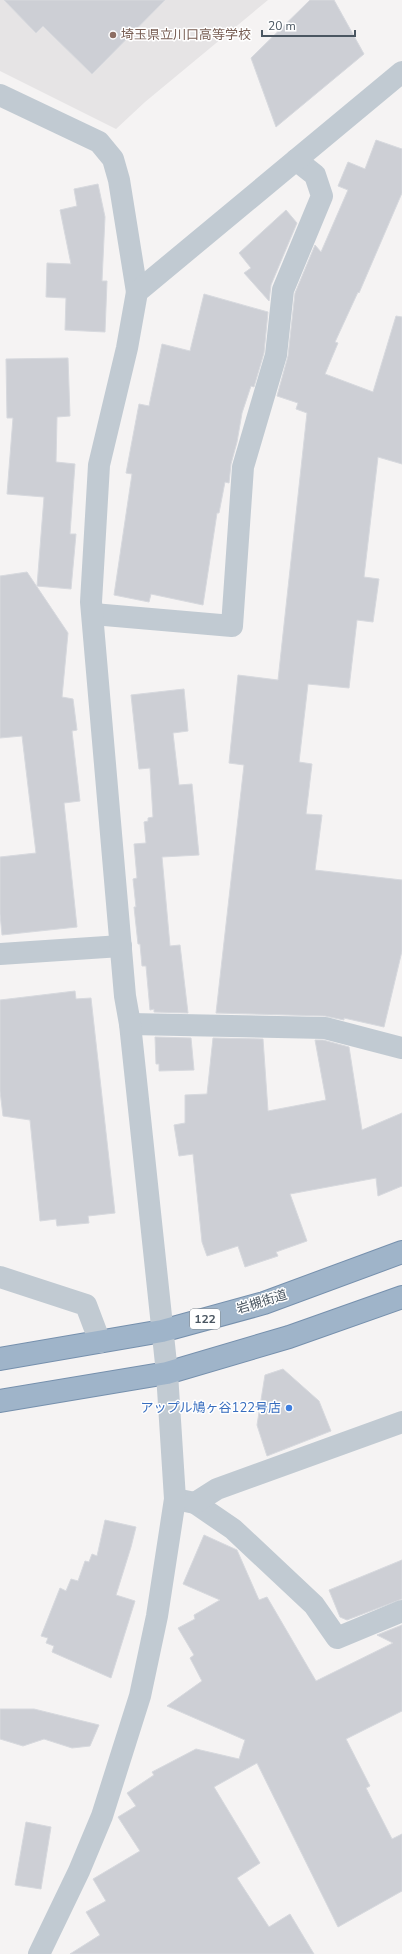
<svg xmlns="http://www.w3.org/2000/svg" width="402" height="1954" font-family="'Nunito Sans','Noto Sans JP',sans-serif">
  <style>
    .education { fill: #e6e4e5 }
    .building { fill: #cdcfd5; stroke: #d7d9de }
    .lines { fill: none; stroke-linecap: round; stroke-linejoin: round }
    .trunk-casing { stroke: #7690ad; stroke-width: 24 }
    .minor { stroke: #c1cad2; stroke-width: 22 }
    .tertiary { stroke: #c1cad2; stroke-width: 22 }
    .trunk { stroke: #9fb4c9; stroke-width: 22 }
    .education-dot { fill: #8d6e63; stroke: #fff; stroke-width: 1.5 }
    .shop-dot { fill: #3f7fe0; stroke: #fff; stroke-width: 1.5 }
    .labels { text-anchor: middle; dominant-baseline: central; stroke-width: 3; stroke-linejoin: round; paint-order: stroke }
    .shield { fill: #fff; stroke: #808990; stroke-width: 1 }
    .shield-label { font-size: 12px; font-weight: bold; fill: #4a5661 }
    .education-label { font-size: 13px; fill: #785e54; stroke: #fff; text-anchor: start }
    .street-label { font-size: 13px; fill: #4a5661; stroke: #fff }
    .shop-label { font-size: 13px; fill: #366cbe; stroke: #fff; text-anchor: end }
  </style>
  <rect width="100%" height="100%" fill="#f5f3f3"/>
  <path class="education" d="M0,0h268l-123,102 -29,27 -116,-58z"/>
  <g class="building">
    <path d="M4,0h161l-73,74 -49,-48 -7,7z"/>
    <path d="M310,0h24l30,54 -88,73 -25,-69z"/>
    <path d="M376,140l26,9v44l-43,100 -1,-1 -23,50 3,1 -13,31 48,18 23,-76 6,1v147l-24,-7 -14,120 15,2 -6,43 -16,-2 -8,68 -41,-4 -9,78 13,2 -6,50 16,1 -7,55 87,10v71l-18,76 -40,-9v2l-19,-4 -109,-3 28,-248 -15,-2 9,-88 40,5 29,-267 -11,-4 2,-6 -21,-7 11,-40 7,-63 20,-48 6,7 27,-62 -10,-4 10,-24 17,7z"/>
    <path d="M98,184l7,33 -3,64h5l-2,51 -40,-2 1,-32 -20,-1 1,-34 24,1 -11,-54 17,-4 -3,-17z"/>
    <path d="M286,210l11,13 -26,62 -2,16 -25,-28 7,-5 -12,-15z"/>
    <path d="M204,294l64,18 -4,41 -10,34 -3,-1 -9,27 -5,29 -6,22 -2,19 -4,-1 -6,31h-2l-14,92 -52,-11 -2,8 -35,-7 18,-121 -6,-1 13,-69 10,2 13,-62 28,7z"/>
    <path d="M68,358l2,58 -13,1 -1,45 19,2 -5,70h6l-5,55 -34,-3 7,-89 -37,-3 6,-76h-6l-1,-59z"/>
    <path d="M27,572l41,61 -6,64 11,2 4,31 -5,1 8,70 -16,2 13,124 -75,8 -2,-21v-57l36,-4 -14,-117 -22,2v-162z"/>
    <path d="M184,689l4,42 -15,2 6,52 13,-1 7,71 -37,2 8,89 10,-1 8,68 -34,-1v-3l-4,1 -4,-44h-4l-2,-22h-2l-4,-37h2l-3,-28 4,-1 -3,-34 12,-1 -2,-21 4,-1v-3l5,-1 -3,-49 -11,1 -8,-74z"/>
    <path d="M75,991l1,8 15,-1 24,215 -27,3 1,7 -32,3 -1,-7 -16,2 -10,-101 -27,-4 -3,-25v-91z"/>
    <path d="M155,1037l36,1 3,32 -35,1v-7h-3z"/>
    <path d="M213,1038l50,1 5,72 58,-11 -11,-60h8l26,7 13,83 40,-17v73l-24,10 -2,-18 -86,16 17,47 -31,11 2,4 -33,11 -7,-21 -31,10 -5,-14 -9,-88 -14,2 -5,-31 11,-2v-28l22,-1z"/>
    <path d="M283,1369l36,32 12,30 -64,25 -10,-31 8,-50z"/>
    <path d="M105,1520l31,7 -5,20 -15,48 19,6 -24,77 -59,-26 2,-6 -8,-3 2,-5 -7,-2 19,-48 6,3 5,-12 7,2 7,-20 4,1 3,-8 5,2z"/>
    <path d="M204,1535l33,15 22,50 8,-3 49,84 77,-38 -16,-8 25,-10v86l-56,28 24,47 -4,2 26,51 10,-5v57l-64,36 -81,-164 -43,24 46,76 -23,15 32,49 21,-13 24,40h-244l30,-19 -14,-23 20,-11 -13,-22 47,-28 -22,-34 18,-11 -9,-13 27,-18 -2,-3 44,-23 43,10 6,-19 -78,-34 35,-25 -12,-23 4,-3 -16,-27 17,-9 -1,-4 26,-15 -37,-16z"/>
    <path d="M402,1560v39l-55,21 -7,-3 -11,-27z"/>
    <path d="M0,1709h34l65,16 -9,21 -18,2 -28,-9 -21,7 -23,-7z"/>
    <path d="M26,1822l25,5 -10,62 -26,-4z"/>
  </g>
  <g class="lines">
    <defs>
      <g id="trunk">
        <path d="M0,1359l162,-28 102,-28 138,-51"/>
        <path d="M0,1401l167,-28 122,-36 113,-40"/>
      </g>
    </defs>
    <use href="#trunk" class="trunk-casing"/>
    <g class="minor">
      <path d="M93,614l139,12 11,-159 33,-112 7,-65 39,-94 -7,-21 -19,-15"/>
      <path d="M0,954l121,-8"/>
      <path d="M130,1024l195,4 77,20"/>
      <path d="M0,1277l86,28 14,37"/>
      <path d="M175,1499l20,4 38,26 81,76 23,33 65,-27"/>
      <path d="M195,1503l22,-14 185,-67"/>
    </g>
    <g class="tertiary">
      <path d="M0,95l99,47 14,17 6,21 18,112"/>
      <path d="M39,1954l40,-83 23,-55 38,-120 17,-80 18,-117 -8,-126 -37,-349 -5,-28 -34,-394 8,-137 28,-117 10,-56 265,-220"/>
    </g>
    <use href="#trunk" class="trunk"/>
  </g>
  <circle class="education-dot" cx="113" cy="35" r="4"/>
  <circle class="shop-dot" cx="289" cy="1408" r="4"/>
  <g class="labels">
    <rect class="shield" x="190" y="1309" width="30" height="20" rx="3"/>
    <g class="shield-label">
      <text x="205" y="1319">122</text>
    </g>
    <g class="education-label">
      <text x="121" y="35">埼玉県立川口高等学校</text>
    </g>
    <g class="street-label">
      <text transform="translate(262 1302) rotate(-17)">岩槻街道</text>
    </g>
    <g class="shop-label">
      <text x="281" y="1408">アップル鳩ヶ谷122号店</text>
    </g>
  </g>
  <path d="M262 30v6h93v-6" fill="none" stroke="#4a5661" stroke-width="2"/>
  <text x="268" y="30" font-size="12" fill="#4a5661" stroke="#ffffff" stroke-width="3" paint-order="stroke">20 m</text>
</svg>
